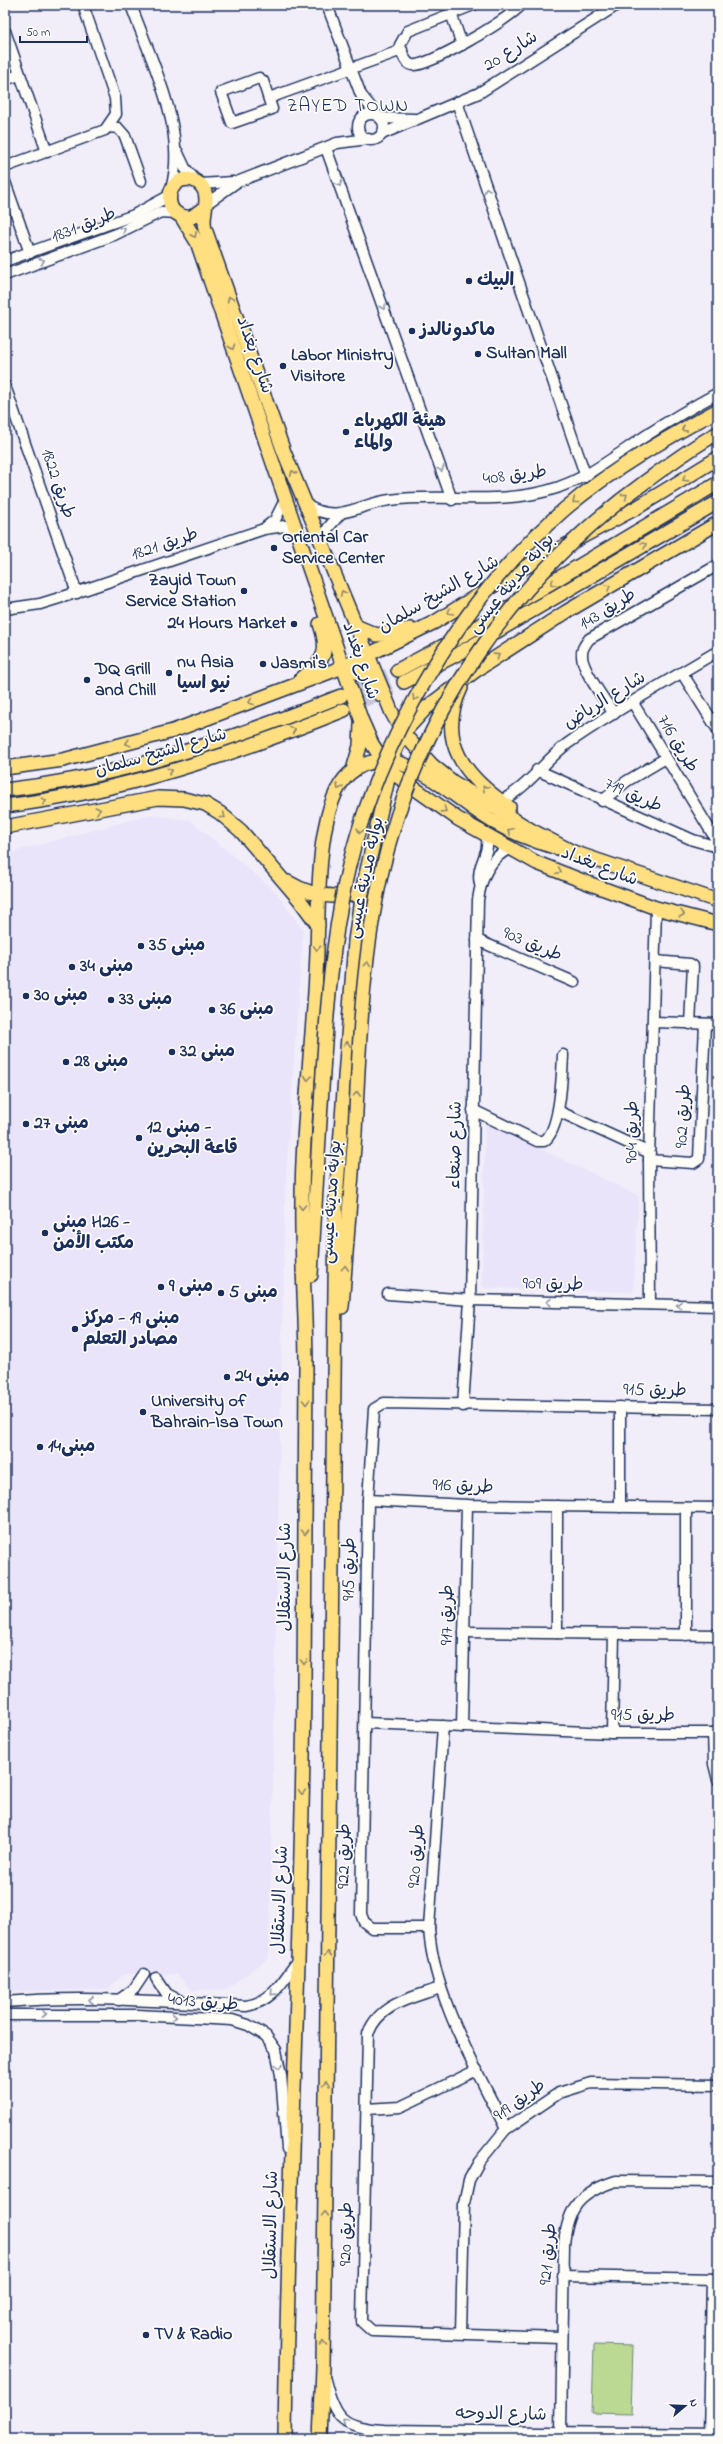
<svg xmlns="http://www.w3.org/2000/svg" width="723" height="2444" font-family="'Indie Flower','Playpen Sans Arabic',sans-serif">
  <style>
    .built { fill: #e9e4fa }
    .green { fill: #bbd992; stroke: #6b8478 }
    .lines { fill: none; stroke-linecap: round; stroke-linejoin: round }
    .major-tunnel { stroke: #c6c8da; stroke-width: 13; stroke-dasharray: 13 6; stroke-linecap: butt }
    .minor-casing { stroke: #1b2f5e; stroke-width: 13 }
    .major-casing { stroke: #1b2f5e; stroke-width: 16 }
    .minor { stroke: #fdfcf7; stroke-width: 10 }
    .major { stroke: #ffdf80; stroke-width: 13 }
    .major-bridge-casing { stroke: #1b2f5e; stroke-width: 16; stroke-linecap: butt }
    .major-bridge { stroke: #ffdf80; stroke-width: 13 }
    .oneway { stroke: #8c96aa }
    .oneway2 { stroke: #8d876f }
    .poi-dot { fill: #1b2f5e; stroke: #fdfcf7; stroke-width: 1.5 }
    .labels { text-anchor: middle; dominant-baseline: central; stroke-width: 3.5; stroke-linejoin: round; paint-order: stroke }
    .street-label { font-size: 18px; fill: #1b2f5e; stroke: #fdfcf7 }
    .poi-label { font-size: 18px; font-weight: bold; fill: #1b2f5e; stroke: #fdfcf7; text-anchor: start }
    .neighbourhood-label { font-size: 19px; letter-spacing: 1px; fill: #1b2f5e; stroke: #fdfcf7 }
  </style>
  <rect width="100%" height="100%" fill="#f1eef9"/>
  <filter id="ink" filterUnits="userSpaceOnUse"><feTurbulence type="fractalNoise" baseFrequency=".025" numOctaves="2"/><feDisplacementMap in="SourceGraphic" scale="8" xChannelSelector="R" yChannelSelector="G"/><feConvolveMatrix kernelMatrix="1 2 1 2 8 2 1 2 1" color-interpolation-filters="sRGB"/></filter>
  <g filter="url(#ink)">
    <g class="built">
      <path d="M150,815l40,5 85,71 28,39 -18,263 -16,765 -43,31 -35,1 -14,-16h-53l-16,15 -103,3v-1138z"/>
      <path d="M485,1122l154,74 -6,96 -147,-4 -4,-3z"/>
    </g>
    <path class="green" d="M594,2345l39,1 -2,68 -39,-1z"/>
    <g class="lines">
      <g class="major-tunnel">
        <path d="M341,696l57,-26"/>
        <path d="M346,709l58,-27"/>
      </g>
      <defs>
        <g id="minor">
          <path d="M131,5c20,56 57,125 40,184"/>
          <path d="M327,5l34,90 17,21"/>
          <path d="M473,5l-65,26 -8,14c2,7 4,18 12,20 15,3 99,-47 109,-60"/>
          <path d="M451,13l11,32"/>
          <path d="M5,31l42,121"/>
          <path d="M259,78l4,3 9,28 -40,14 -11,-31z"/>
          <path d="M5,80l14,-5"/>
          <path d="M269,98l133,-48"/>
          <path d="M457,102l129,375"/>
          <circle cx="371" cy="127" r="13"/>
          <path d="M380,118l34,1"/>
          <path d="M108,127l10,1 7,8 16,45"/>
          <path d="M382,134l97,-41 138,-88"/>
          <path d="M326,148l126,352"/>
          <path d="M177,151l8,17 11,13"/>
          <path d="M5,167l100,-37 11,-16 -1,-16 -32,-93"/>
          <path d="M5,182l25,71"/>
          <path d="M200,184l33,-2"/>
          <path d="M206,204l31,-22 100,-39 31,-4"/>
          <path d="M5,261l129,-46 35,-19"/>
          <path d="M5,275l109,-40 47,-23 15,1"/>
          <path d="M5,386l72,207"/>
          <path d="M306,505c32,20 52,-1 84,-5 47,-6 96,3 143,-6 46,-8 76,-34 114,-59 23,-15 47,-29 71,-42"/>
          <path d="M266,527l9,-7 10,-20"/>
          <path d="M323,546l5,-18 12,-14"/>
          <path d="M5,609l35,-5 26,-8 198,-67 21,-3 12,8"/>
          <path d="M682,673l36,57"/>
          <path d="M633,703l85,140"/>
          <path d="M614,714c-8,-13 -32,-43 -32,-58 -1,-7 3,-11 7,-17l129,-74"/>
          <path d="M537,770l156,70 25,7"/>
          <path d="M500,801c26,-11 44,-40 67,-57 48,-34 101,-63 151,-93"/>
          <path d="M602,801l25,-20 39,-23"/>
          <path d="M480,884c-5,-19 12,-31 6,-49"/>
          <path d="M477,940l97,42"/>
          <path d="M655,961l35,3 3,2 -3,58"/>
          <path d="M653,1022l65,2"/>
          <path d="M473,1110l64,31h7c17,-11 18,-67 19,-86"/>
          <path d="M558,1111l92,42"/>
          <path d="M649,1160l44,3 6,-4 6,-135"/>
          <path d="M388,1294l82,6 248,6"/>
          <path d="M650,1304l-1,-144 7,-252"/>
          <path d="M463,1406l7,-106 8,-400c3,-22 12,-43 33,-52"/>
          <path d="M620,1407v100"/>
          <path d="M368,1500l99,5 251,3"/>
          <path d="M464,1632l254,3"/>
          <path d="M557,1633v-127"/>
          <path d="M686,1635v-127"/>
          <path d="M365,1723l247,10h106"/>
          <path d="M443,1726l-14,202c4,68 47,140 77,201"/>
          <path d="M462,1727l5,-222"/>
          <path d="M612,1733l2,-99"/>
          <path d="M713,1733l1,31 4,16"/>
          <path d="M429,1928h-57l-8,-6 -3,-8 7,-414 6,-91 10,-6 334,6"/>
          <path d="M156,1978l11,16 14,7"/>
          <path d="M440,1988c-27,10 -61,15 -72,46l-6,288 10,9 189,6"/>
          <path d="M119,2000l15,-11 10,-15"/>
          <path d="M5,2002c80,-7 161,0 241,4 26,-4 37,-25 51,-44"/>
          <path d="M5,2015h132l95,5 16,5 18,11 10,14 5,25 6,74"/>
          <path d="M367,2109l33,-2 77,-37"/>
          <path d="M563,2276l154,3"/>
          <path d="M461,2333l3,-130 5,-23 10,-18 27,-33 53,-36 32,-10 127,2"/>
          <path d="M325,2380c10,40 18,47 59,50l334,4"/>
          <path d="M561,2432l3,-188c4,-37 15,-51 52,-63l102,1"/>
          <path d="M709,2439l3,-160"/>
        </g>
        <g id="major">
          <path d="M204,208l-12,9c-33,3 -27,-44 1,-37 5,2 9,5 11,10 6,11 -3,26 1,39l79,223 108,261 11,20 29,32 21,17 78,48 42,22 145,49"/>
          <path d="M181,216l16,26 164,477 11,25 18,27 68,48 79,44 51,20 68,25 62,16"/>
          <path d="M358,627l19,8 33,-6"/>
          <path d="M343,667l20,8 18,20"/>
          <path d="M398,670l62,-33 258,-154"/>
          <path d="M301,679c23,-18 29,-26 19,-55"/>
          <path d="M404,682l61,-32 253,-148"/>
          <path d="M461,688c-26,54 5,89 48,119"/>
          <path d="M5,768l58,-8 110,-29 170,-64 92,-45 77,-48 126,-67 80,-49"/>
          <path d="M353,770l7,-24 1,-22"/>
          <path d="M5,790c116,-13 228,-51 336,-94"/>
          <path d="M5,806c117,-14 230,-52 339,-96"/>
          <path d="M5,827l153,-29 26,1 21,5 15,9 21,18 58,68 19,26"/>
          <path d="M288,882c23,14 48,18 74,10"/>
          <path d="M311,1275l8,-138"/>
          <path d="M342,1307l13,-174"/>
          <path d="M285,2439c3,-251 17,-502 19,-754 0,-106 2,-212 2,-319 0,-55 -5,-109 -4,-164 0,-48 4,-97 8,-145 3,-35 6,-70 7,-106 2,-44 -2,-147 32,-177 48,-41 102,24 143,47 26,15 52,24 81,31"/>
          <path d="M320,2439l3,-71 13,-1168 19,-259 7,-49 32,-139 9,-20 23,-25 49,-37 91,-59 152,-89"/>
        </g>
      </defs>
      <use href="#minor" class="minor-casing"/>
      <use href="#major" class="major-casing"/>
      <use href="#minor" class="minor"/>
      <use href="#major" class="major"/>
      <defs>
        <g id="major-bridge">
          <path d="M355,1133c4,-87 7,-176 27,-262 36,-157 133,-295 263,-389 23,-17 47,-35 73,-49"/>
          <path d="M319,1137c5,-78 8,-156 22,-233 25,-144 114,-301 225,-396 46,-39 99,-69 152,-98"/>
        </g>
      </defs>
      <use href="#major-bridge" class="major-bridge-casing"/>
      <use href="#major-bridge" class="major-bridge"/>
    </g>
    <defs><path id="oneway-chevron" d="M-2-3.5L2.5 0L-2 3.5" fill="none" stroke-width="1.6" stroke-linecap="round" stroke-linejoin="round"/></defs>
    <g class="oneway">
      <use href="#oneway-chevron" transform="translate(339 184) rotate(70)"/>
      <use href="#oneway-chevron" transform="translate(487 190) rotate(-109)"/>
      <use href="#oneway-chevron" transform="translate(123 230) rotate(-29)"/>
      <use href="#oneway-chevron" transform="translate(42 261) rotate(-21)"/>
      <use href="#oneway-chevron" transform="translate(383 307) rotate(71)"/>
      <use href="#oneway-chevron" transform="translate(441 469) rotate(70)"/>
      <use href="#oneway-chevron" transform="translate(549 1302) rotate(-179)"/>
      <use href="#oneway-chevron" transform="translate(679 1305) rotate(-178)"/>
      <use href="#oneway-chevron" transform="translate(273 1993) rotate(134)"/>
      <use href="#oneway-chevron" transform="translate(91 2000) rotate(-180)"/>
      <use href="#oneway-chevron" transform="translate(44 2014)"/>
      <use href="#oneway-chevron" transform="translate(174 2017) rotate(3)"/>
      <use href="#oneway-chevron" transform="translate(279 2066) rotate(81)"/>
      <use href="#oneway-chevron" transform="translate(345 2421) rotate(-142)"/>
    </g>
    <g class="oneway2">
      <use href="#oneway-chevron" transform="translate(194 235) rotate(65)"/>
      <use href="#oneway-chevron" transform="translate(230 299) rotate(-110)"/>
      <use href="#oneway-chevron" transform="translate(232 347) rotate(71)"/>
      <use href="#oneway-chevron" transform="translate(684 429) rotate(152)"/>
      <use href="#oneway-chevron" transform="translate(293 473) rotate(-113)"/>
      <use href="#oneway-chevron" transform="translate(685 479) rotate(148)"/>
      <use href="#oneway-chevron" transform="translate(625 496) rotate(-37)"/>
      <use href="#oneway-chevron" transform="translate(575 501) rotate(142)"/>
      <use href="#oneway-chevron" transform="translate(644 545) rotate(-30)"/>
      <use href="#oneway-chevron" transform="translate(553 583) rotate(150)"/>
      <use href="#oneway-chevron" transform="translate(608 587) rotate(-30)"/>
      <use href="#oneway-chevron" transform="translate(343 593) rotate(-113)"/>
      <use href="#oneway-chevron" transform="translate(450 612) rotate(149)"/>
      <use href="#oneway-chevron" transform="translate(497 656) rotate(-33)"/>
      <use href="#oneway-chevron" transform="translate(415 698) rotate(121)"/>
      <use href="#oneway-chevron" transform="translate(251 702) rotate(159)"/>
      <use href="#oneway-chevron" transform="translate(293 730) rotate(-22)"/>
      <use href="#oneway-chevron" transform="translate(128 743) rotate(165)"/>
      <use href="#oneway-chevron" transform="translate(170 771) rotate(-15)"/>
      <use href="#oneway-chevron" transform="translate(339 787) rotate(121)"/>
      <use href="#oneway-chevron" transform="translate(485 788) rotate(-138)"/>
      <use href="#oneway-chevron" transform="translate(44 801) rotate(-12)"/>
      <use href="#oneway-chevron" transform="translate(98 810) rotate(-11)"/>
      <use href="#oneway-chevron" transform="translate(444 810) rotate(33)"/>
      <use href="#oneway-chevron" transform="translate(223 816) rotate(39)"/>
      <use href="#oneway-chevron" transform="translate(360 831) rotate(105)"/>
      <use href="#oneway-chevron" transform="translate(510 831) rotate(-153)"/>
      <use href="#oneway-chevron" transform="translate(559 871) rotate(22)"/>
      <use href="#oneway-chevron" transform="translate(682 914) rotate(14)"/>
      <use href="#oneway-chevron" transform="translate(317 948) rotate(92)"/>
      <use href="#oneway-chevron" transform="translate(367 964) rotate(-84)"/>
      <use href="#oneway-chevron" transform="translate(347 1044) rotate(-86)"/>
      <use href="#oneway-chevron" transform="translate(308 1078) rotate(95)"/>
      <use href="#oneway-chevron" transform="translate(357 1094) rotate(-87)"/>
      <use href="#oneway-chevron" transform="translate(302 1207) rotate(90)"/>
      <use href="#oneway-chevron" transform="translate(345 1268) rotate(-86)"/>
      <use href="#oneway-chevron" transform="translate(306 1402) rotate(90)"/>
      <use href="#oneway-chevron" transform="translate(305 1532) rotate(90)"/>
      <use href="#oneway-chevron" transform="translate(304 1662) rotate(90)"/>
      <use href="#oneway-chevron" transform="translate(302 1792) rotate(91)"/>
      <use href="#oneway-chevron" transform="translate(328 1954) rotate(-89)"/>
      <use href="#oneway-chevron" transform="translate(326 2084) rotate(-89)"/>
      <use href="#oneway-chevron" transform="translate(325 2214) rotate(-89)"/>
      <use href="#oneway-chevron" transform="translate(323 2344) rotate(-89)"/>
    </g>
  </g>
  <g class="poi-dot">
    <circle cx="469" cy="281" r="4"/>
    <circle cx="412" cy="331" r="4"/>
    <circle cx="478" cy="354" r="4"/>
    <circle cx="283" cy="366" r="4"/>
    <circle cx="346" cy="432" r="4"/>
    <circle cx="274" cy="548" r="4"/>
    <circle cx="244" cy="591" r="4"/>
    <circle cx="294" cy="624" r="4"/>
    <circle cx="263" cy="664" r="4"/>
    <circle cx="169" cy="673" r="4"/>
    <circle cx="87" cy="680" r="4"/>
    <circle cx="141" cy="946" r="4"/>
    <circle cx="72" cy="967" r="4"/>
    <circle cx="26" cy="996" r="4"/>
    <circle cx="111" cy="1000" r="4"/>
    <circle cx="212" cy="1010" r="4"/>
    <circle cx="172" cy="1052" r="4"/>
    <circle cx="66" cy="1062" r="4"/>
    <circle cx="26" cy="1124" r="4"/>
    <circle cx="139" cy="1138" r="4"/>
    <circle cx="45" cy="1233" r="4"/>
    <circle cx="161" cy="1287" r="4"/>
    <circle cx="221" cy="1293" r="4"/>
    <circle cx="75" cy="1329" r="4"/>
    <circle cx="227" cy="1377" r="4"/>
    <circle cx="143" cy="1412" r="4"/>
    <circle cx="40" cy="1447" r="4"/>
    <circle cx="146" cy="2335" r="4"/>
  </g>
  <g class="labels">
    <g class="street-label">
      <text transform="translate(511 52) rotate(-32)">شارع 20</text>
      <text transform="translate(84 226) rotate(-22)">طريق 1831</text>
      <text transform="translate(254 355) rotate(71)">شارع بغداد</text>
      <text transform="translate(515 476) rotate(-7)">طريق 408</text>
      <text transform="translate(57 484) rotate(71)">طريق 1822</text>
      <text transform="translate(165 545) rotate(-19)">طريق 1821</text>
      <text transform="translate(512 584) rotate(-50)">بوابة مدينة عيسى</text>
      <text transform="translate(439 595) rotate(-30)">شارع الشيخ سلمان</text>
      <text transform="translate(608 610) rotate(-32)">طريق 143</text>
      <text transform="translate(360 661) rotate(71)">شارع بغداد</text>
      <text transform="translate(605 701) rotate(-32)">شارع الرياض</text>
      <text transform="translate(677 744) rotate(59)">طريق 716</text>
      <text transform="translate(161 753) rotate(-16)">شارع الشيخ سلمان</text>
      <text transform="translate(633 796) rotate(24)">طريق 719</text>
      <text transform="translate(599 867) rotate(21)">شارع بغداد</text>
      <text transform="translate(366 878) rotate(-78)">بوابة مدينة عيسى</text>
      <text transform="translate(532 945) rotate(23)">طريق 903</text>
      <text transform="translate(684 1116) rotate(-87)">طريق 902</text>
      <text transform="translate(633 1132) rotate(-89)">طريق 904</text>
      <text transform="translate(456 1145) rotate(-89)">شارع صنعاء</text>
      <text transform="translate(332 1202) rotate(-86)">بوابة مدينة عيسى</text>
      <text transform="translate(553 1285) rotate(1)">طريق 909</text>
      <text transform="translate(655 1391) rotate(1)">طريق 915</text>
      <text transform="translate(463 1487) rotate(2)">طريق 916</text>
      <text transform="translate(350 1569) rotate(-89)">طريق 915</text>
      <text transform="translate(286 1577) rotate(-90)">شارع الاستقلال</text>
      <text transform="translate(448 1615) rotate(-89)">طريق 917</text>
      <text x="643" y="1716">طريق 915</text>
      <text transform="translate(345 1856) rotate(-89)">طريق 922</text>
      <text transform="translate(417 1856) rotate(-86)">طريق 920</text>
      <text transform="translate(281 1900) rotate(-88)">شارع الاستقلال</text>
      <text transform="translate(203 2003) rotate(5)">طريق 4013</text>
      <text transform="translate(520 2101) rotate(-36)">طريق 919</text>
      <text transform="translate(272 2225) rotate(-89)">شارع الاستقلال</text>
      <text transform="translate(347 2234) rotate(-89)">طريق 920</text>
      <text transform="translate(549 2254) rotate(-85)">طريق 921</text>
      <text transform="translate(501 2415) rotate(1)">شارع الدوحه</text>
    </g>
    <g class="poi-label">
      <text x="477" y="281">البيك</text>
      <text x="420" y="331">ماكدونالدز</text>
      <text x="486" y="354">Sultan Mall</text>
      <text x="291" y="356">Labor Ministry<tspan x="291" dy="21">Visitore</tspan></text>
      <text x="354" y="422">هيئة الكهرباء<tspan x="354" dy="21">والماء</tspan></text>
      <text x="282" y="538">Oriental Car<tspan x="282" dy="21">Service Center</tspan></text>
      <text x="236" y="581" text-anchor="end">Zayid Town<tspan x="236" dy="21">Service Station</tspan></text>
      <text x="286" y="624" text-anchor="end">24 Hours Market</text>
      <text x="177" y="663">nu Asia<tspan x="177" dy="21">نيو اسيا</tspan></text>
      <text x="271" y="664">Jasmi's</text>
      <text x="95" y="670">DQ Grill<tspan x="95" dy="21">and Chill</tspan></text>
      <text x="149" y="946">مبنى 35</text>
      <text x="80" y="967">مبنى 34</text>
      <text x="34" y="996">مبنى 30</text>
      <text x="119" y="1000">مبنى 33</text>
      <text x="220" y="1010">مبنى 36</text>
      <text x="180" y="1052">مبنى 32</text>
      <text x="74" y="1062">مبنى 28</text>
      <text x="34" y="1124">مبنى 27</text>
      <text x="147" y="1128">مبنى 12 -<tspan x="147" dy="21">قاعة البحرين</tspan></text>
      <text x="53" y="1223">مبنى H26 -<tspan x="53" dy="21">مكتب الأمن</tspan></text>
      <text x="169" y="1287">مبنى 9</text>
      <text x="229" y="1293">مبنى 5</text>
      <text x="83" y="1319">مبنى 19 - مركز<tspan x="83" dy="21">مصادر التعلم</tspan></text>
      <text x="235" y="1377">مبنى 24</text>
      <text x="151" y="1402">University of<tspan x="151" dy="21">Bahrain-Isa Town</tspan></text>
      <text x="48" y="1447">مبنى14</text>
      <text x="154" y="2335">TV &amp; Radio</text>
    </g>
    <g class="neighbourhood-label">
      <text x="348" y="106">ZAYED TOWN</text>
    </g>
  </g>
  <rect width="723" height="2444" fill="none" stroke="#fdfcf7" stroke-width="20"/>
  <rect x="10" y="10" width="703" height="2424" fill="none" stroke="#1b2f5e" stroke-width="1.5" filter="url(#ink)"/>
  <g transform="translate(685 2406) rotate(71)" stroke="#fdfcf7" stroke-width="3" paint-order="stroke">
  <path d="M0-3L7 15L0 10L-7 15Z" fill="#1b2f5e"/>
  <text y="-6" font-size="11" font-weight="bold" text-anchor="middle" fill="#1b2f5e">N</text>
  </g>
  <path d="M20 36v6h67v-6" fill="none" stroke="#1b2f5e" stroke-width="2"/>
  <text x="26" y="36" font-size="12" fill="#1b2f5e" stroke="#fdfcf7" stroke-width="3" paint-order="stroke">50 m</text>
</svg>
